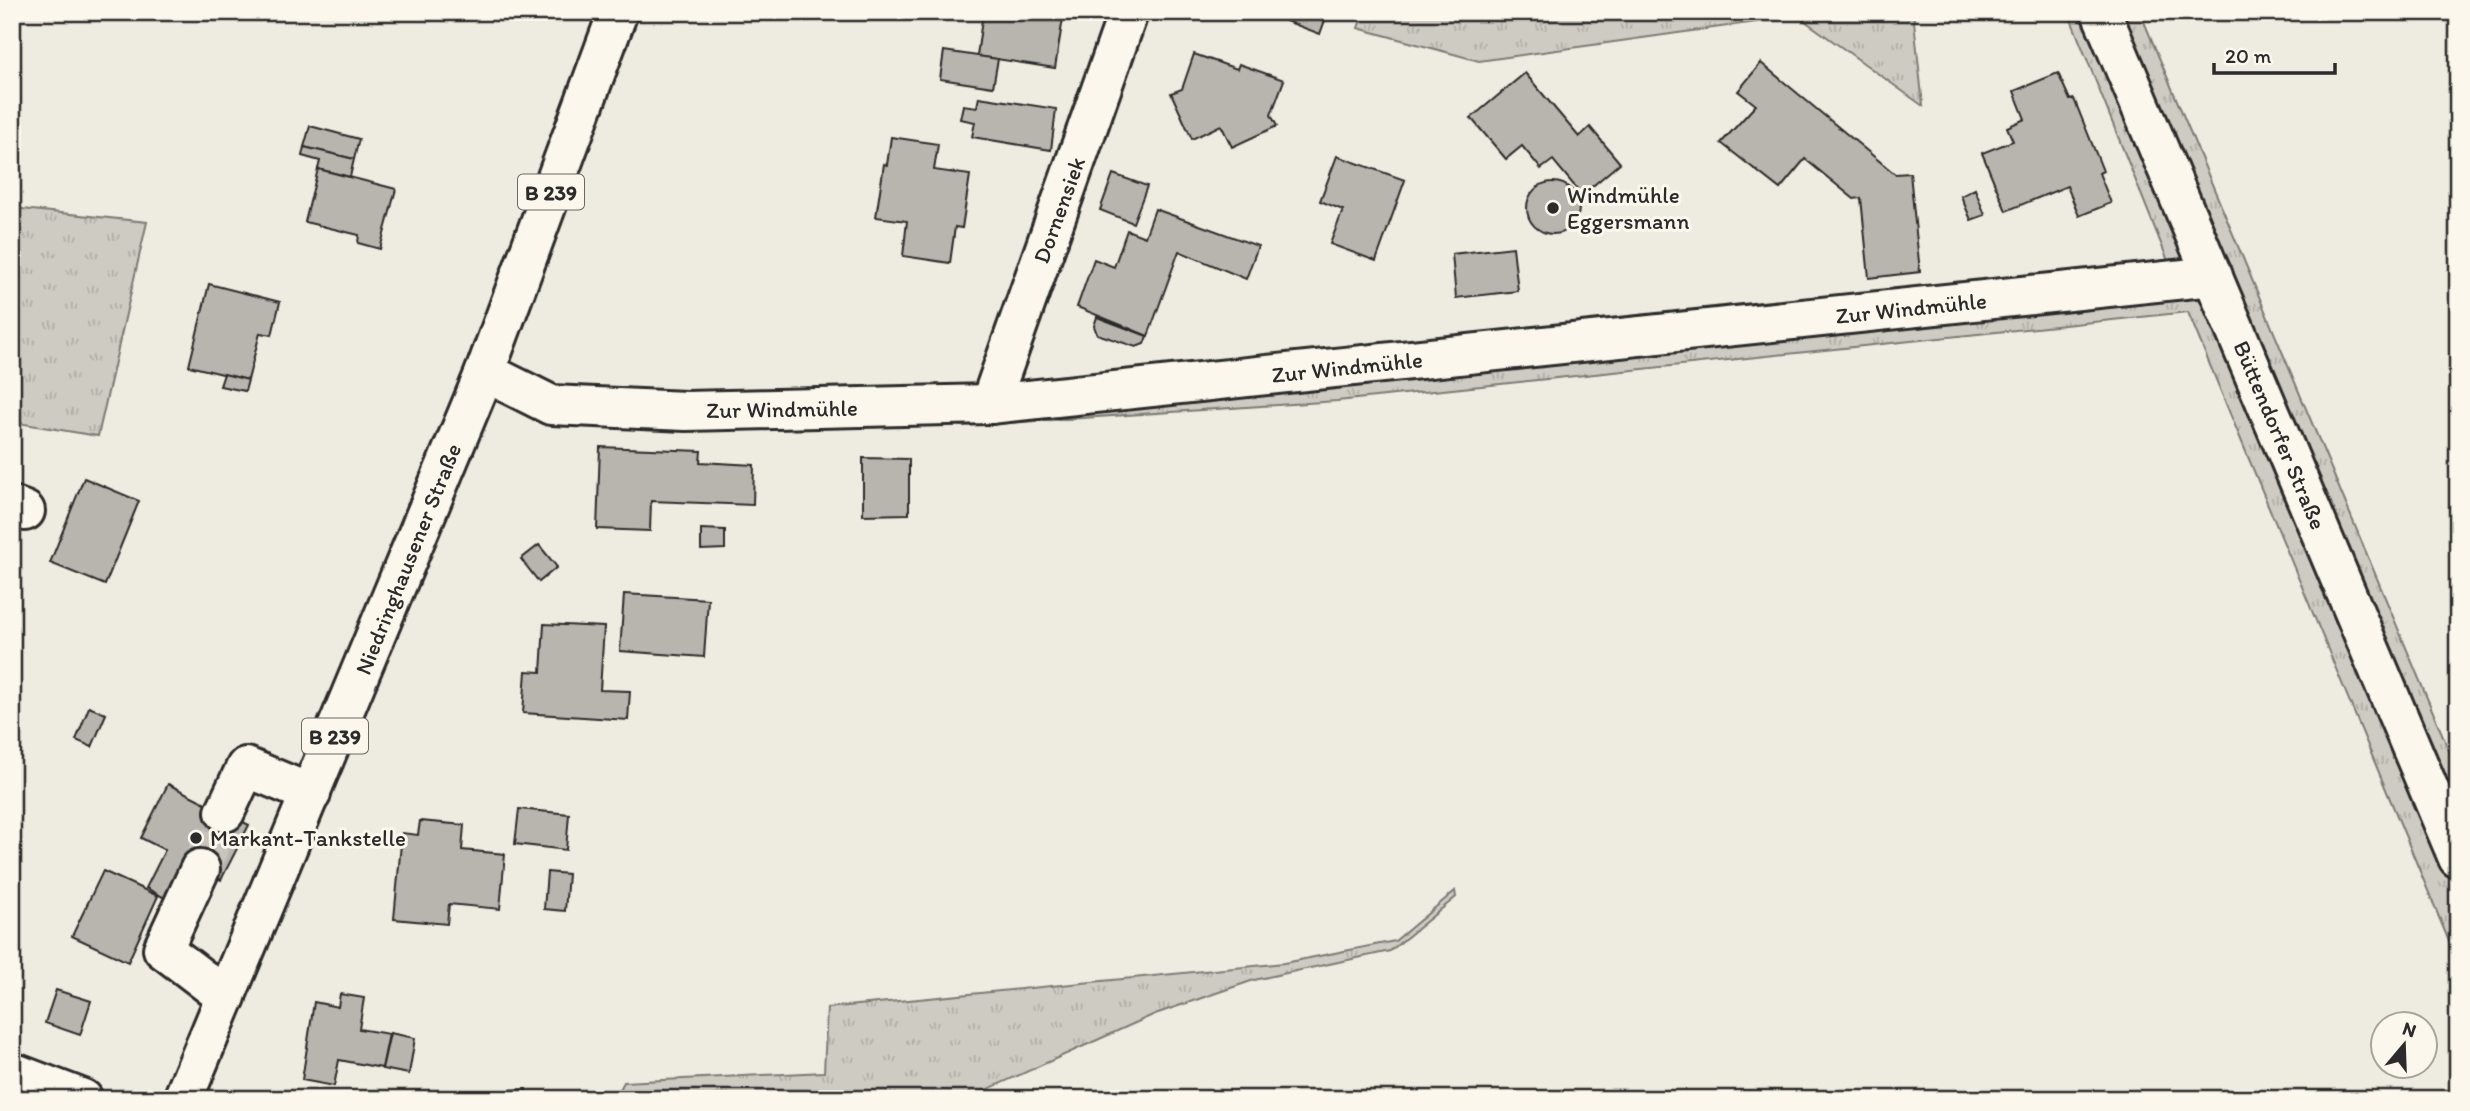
<svg xmlns="http://www.w3.org/2000/svg" width="2470" height="1111" font-family="Itim,sans-serif">
  <style>
    .grass { fill: url(#grass-tufts); stroke: #7c7b76; stroke-width: 2 }
    .building { fill: #b8b5ae; stroke: #2b2b2b; stroke-width: 2 }
    .lines { fill: none; stroke-linecap: round; stroke-linejoin: round }
    .minor-tunnel { stroke: #c7c5bc; stroke-width: 38; stroke-dasharray: 38 19; stroke-linecap: butt }
    .minor-casing { stroke: #2b2b2b; stroke-width: 44 }
    .major-casing { stroke: #2b2b2b; stroke-width: 44 }
    .minor { stroke: #fbf7ec; stroke-width: 38 }
    .major { stroke: #fbf7ec; stroke-width: 38 }
    .poi-dot { fill: #2b2b2b; stroke: #fbf7ec; stroke-width: 2.5 }
    .labels { text-anchor: middle; dominant-baseline: central; stroke-width: 6; stroke-linejoin: round; paint-order: stroke }
    .shield { fill: #fbf7ec; stroke: #696865; stroke-width: 2 }
    .shield-label { font-size: 21px; font-weight: bold; fill: #2b2b2b }
    .poi-label { font-size: 23px; fill: #2b2b2b; stroke: #fbf7ec; text-anchor: start }
    .street-label { font-size: 23px; fill: #2b2b2b; stroke: #fbf7ec }
  </style>
  <defs>
    <pattern id="grass-tufts" width="24" height="20" patternUnits="userSpaceOnUse" patternTransform="scale(1.75)"><rect width="24" height="20" fill="#cecbc2"/><path d="M3 7l-1-3M5 7V3M7 7l1-3M15 17l-1-3M17 17v-4M19 17l1-3" fill="none" stroke="#b1aea7"/></pattern>
  </defs>
  <rect width="100%" height="100%" fill="#eeebe0"/>
  <filter id="ink" filterUnits="userSpaceOnUse"><feTurbulence type="fractalNoise" baseFrequency=".0143" numOctaves="2"/><feDisplacementMap in="SourceGraphic" scale="14" xChannelSelector="R" yChannelSelector="G"/><feConvolveMatrix kernelMatrix="1 2 1 2 8 2 1 2 1" color-interpolation-filters="sRGB"/></filter>
  <g filter="url(#ink)">
    <g class="grass">
      <path d="M1364,12h549l10,94 -125,-90 -319,45 -121,-33z"/>
      <path d="M2068,12h72l318,760v191l-270,-651 -851,89 -376,25 10,-31 1199,-129z"/>
      <path d="M12,208l135,14 -49,214 -86,-14z"/>
      <path d="M1455,891l1,6 -66,54 -136,29 -99,34 -189,85h-351l9,-17 200,-10 3,-64 457,-45 111,-22z"/>
    </g>
    <g class="building">
      <path d="M983,12h81l-9,56 -78,-12z"/>
      <path d="M1262,12h24l-3,8z"/>
      <path d="M1286,12h42l-8,22 -37,-14z"/>
      <path d="M944,51l54,8 -5,28 -53,-8z"/>
      <path d="M1194,54l43,15 2,-5 45,16 -13,35 6,11 -45,21 -11,-22 -29,14 -21,-46 11,-4z"/>
      <path d="M1761,63l134,111 15,-1 10,99 -51,6 -8,-80 -7,1 -49,-40 -25,30 -59,-46 35,-38 -18,-14z"/>
      <path d="M1525,73l54,64 11,-10 30,36 -38,32 -29,-35 -12,9 -19,-23 -16,13 -35,-41z"/>
      <path d="M2058,73l12,27 4,-1 29,72 -4,2 12,30 -32,13 -12,-30 -61,25 -24,-58 31,-12 -6,-14 18,-8 -11,-28z"/>
      <path d="M979,97l77,12 -5,41 -79,-13 3,-15 -15,-3 3,-14 14,2z"/>
      <path d="M310,126l49,13 -5,20 -50,-12z"/>
      <path d="M891,137l47,7 -4,26 36,5 -8,53 -7,-1 -5,36 -47,-7 4,-35 -31,-4 8,-53 3,1z"/>
      <path d="M304,147l50,12 -4,18 -32,-8 2,-8 -18,-5z"/>
      <path d="M1337,156l68,24 -29,81 -46,-17 13,-34 -23,-9z"/>
      <path d="M318,169l78,20 -16,60 -22,-6 1,-8 -54,-13z"/>
      <path d="M1113,174l34,12 -14,37 -33,-13z"/>
      <circle cx="1553" cy="208" r="26"/>
      <path d="M1975,189l10,26 -14,5 -10,-24z"/>
      <path d="M1155,209l103,37 -12,33 -67,-28 -31,85 -71,-29 17,-48 20,8 13,-37 18,7z"/>
      <path d="M1513,247l5,44 -62,7 -4,-44z"/>
      <path d="M209,284l71,18 -8,33 -12,-2 -12,47 -59,-14z"/>
      <path d="M1097,317l50,19 -3,8 -8,3 -39,-13 -3,-8z"/>
      <path d="M224,374l24,6 -3,11 -25,-5z"/>
      <path d="M600,447l101,4 -1,11 54,3 -1,40 -102,-4 -1,30 -53,-2z"/>
      <path d="M863,458l46,1v55l-46,1z"/>
      <path d="M84,478l55,23 -34,84 -55,-22z"/>
      <path d="M701,529l24,1v19l-24,1z"/>
      <path d="M539,545l18,22 -18,15 -18,-23z"/>
      <path d="M624,594l84,5 -4,58 -84,-6z"/>
      <path d="M544,624l60,3 -4,63 30,1 -2,29 -105,-7 3,-42 15,1z"/>
      <path d="M89,707l17,7 -14,33 -16,-7z"/>
      <path d="M168,784l81,41 -28,55 -30,-15 -19,37 -26,-14 19,-38 -24,-12z"/>
      <path d="M519,809l50,5 -3,36 -51,-6z"/>
      <path d="M420,821l44,4 -2,25 43,4 -5,55 -51,-5 -2,20 -53,-5 8,-86 16,2z"/>
      <path d="M103,871l55,25 -30,66 -56,-26z"/>
      <path d="M547,872l21,2 -3,37 -21,-2z"/>
      <path d="M56,990l35,11 -11,34 -35,-12z"/>
      <path d="M340,994l24,4 -5,31 30,5 -7,34 -43,-8 -5,26 -32,-6 12,-78 24,5z"/>
      <path d="M390,1033l25,5 -6,36 -27,-5z"/>
      <path d="M526,1089l1,10h-33l-1,-8z"/>
    </g>
    <g class="lines">
      <path class="minor-tunnel" d="M200,869l25,-57"/>
      <defs>
        <g id="minor">
          <path d="M2101,12l357,846"/>
          <path d="M485,372l66,33 135,6 304,-7 1223,-128"/>
          <path d="M990,404l137,-388"/>
          <path d="M12,506l13,5"/>
          <path d="M225,812l21,-45 65,27"/>
          <path d="M200,869l-37,80 63,48"/>
          <path d="M12,1072l71,27"/>
        </g>
        <path id="major" d="M183,1099l302,-727 133,-360"/>
      </defs>
      <use href="#minor" class="minor-casing"/>
      <use href="#major" class="major-casing"/>
      <use href="#minor" class="minor"/>
      <use href="#major" class="major"/>
    </g>
  </g>
  <g class="poi-dot">
    <circle cx="1553" cy="208" r="7"/>
    <circle cx="196" cy="838" r="7"/>
  </g>
  <g class="labels">
    <g class="shield">
      <rect x="518" y="174.5" width="66" height="35" rx="5"/>
      <rect x="302" y="718.5" width="66" height="35" rx="5"/>
    </g>
    <g class="shield-label">
      <text x="551" y="192">B 239</text>
      <text x="335" y="736">B 239</text>
    </g>
    <g class="poi-label">
      <text x="1567" y="195">Windmühle<tspan x="1567" dy="26">Eggersmann</tspan></text>
      <text x="210" y="838">Markant-Tankstelle</text>
    </g>
    <g class="street-label">
      <text transform="translate(1059 210) rotate(-70)">Dornensiek</text>
      <text transform="translate(1911 308) rotate(-6)">Zur Windmühle</text>
      <text transform="translate(1347 367) rotate(-6)">Zur Windmühle</text>
      <text transform="translate(782 409) rotate(-1)">Zur Windmühle</text>
      <text transform="translate(2280 435) rotate(67)">Büttendorfer Straße</text>
      <text transform="translate(408 559) rotate(-68)">Niedringhausener Straße</text>
    </g>
  </g>
  <rect width="2470" height="1111" fill="none" stroke="#fbf7ec" stroke-width="42"/>
  <rect x="21" y="21" width="2428" height="1069" fill="none" stroke="#2b2b2b" stroke-width="2.5" filter="url(#ink)"/>
  <g transform="translate(2404 1045) rotate(19)"><circle r="33" fill="#fbf7ec" stroke="#a8a59f" stroke-width="2"/>
  <path d="M0-5L12 26L0 18L-12 26Z" fill="#2b2b2b"/>
  <text y="-10" font-size="19" font-weight="bold" text-anchor="middle" fill="#2b2b2b">N</text>
  </g>
  <path d="M2214 63v10h121v-10" fill="none" stroke="#2b2b2b" stroke-width="3.5"/>
  <text x="2225" y="63" font-size="21" fill="#2b2b2b" stroke="#fbf7ec" stroke-width="5" paint-order="stroke">20 m</text>
</svg>
